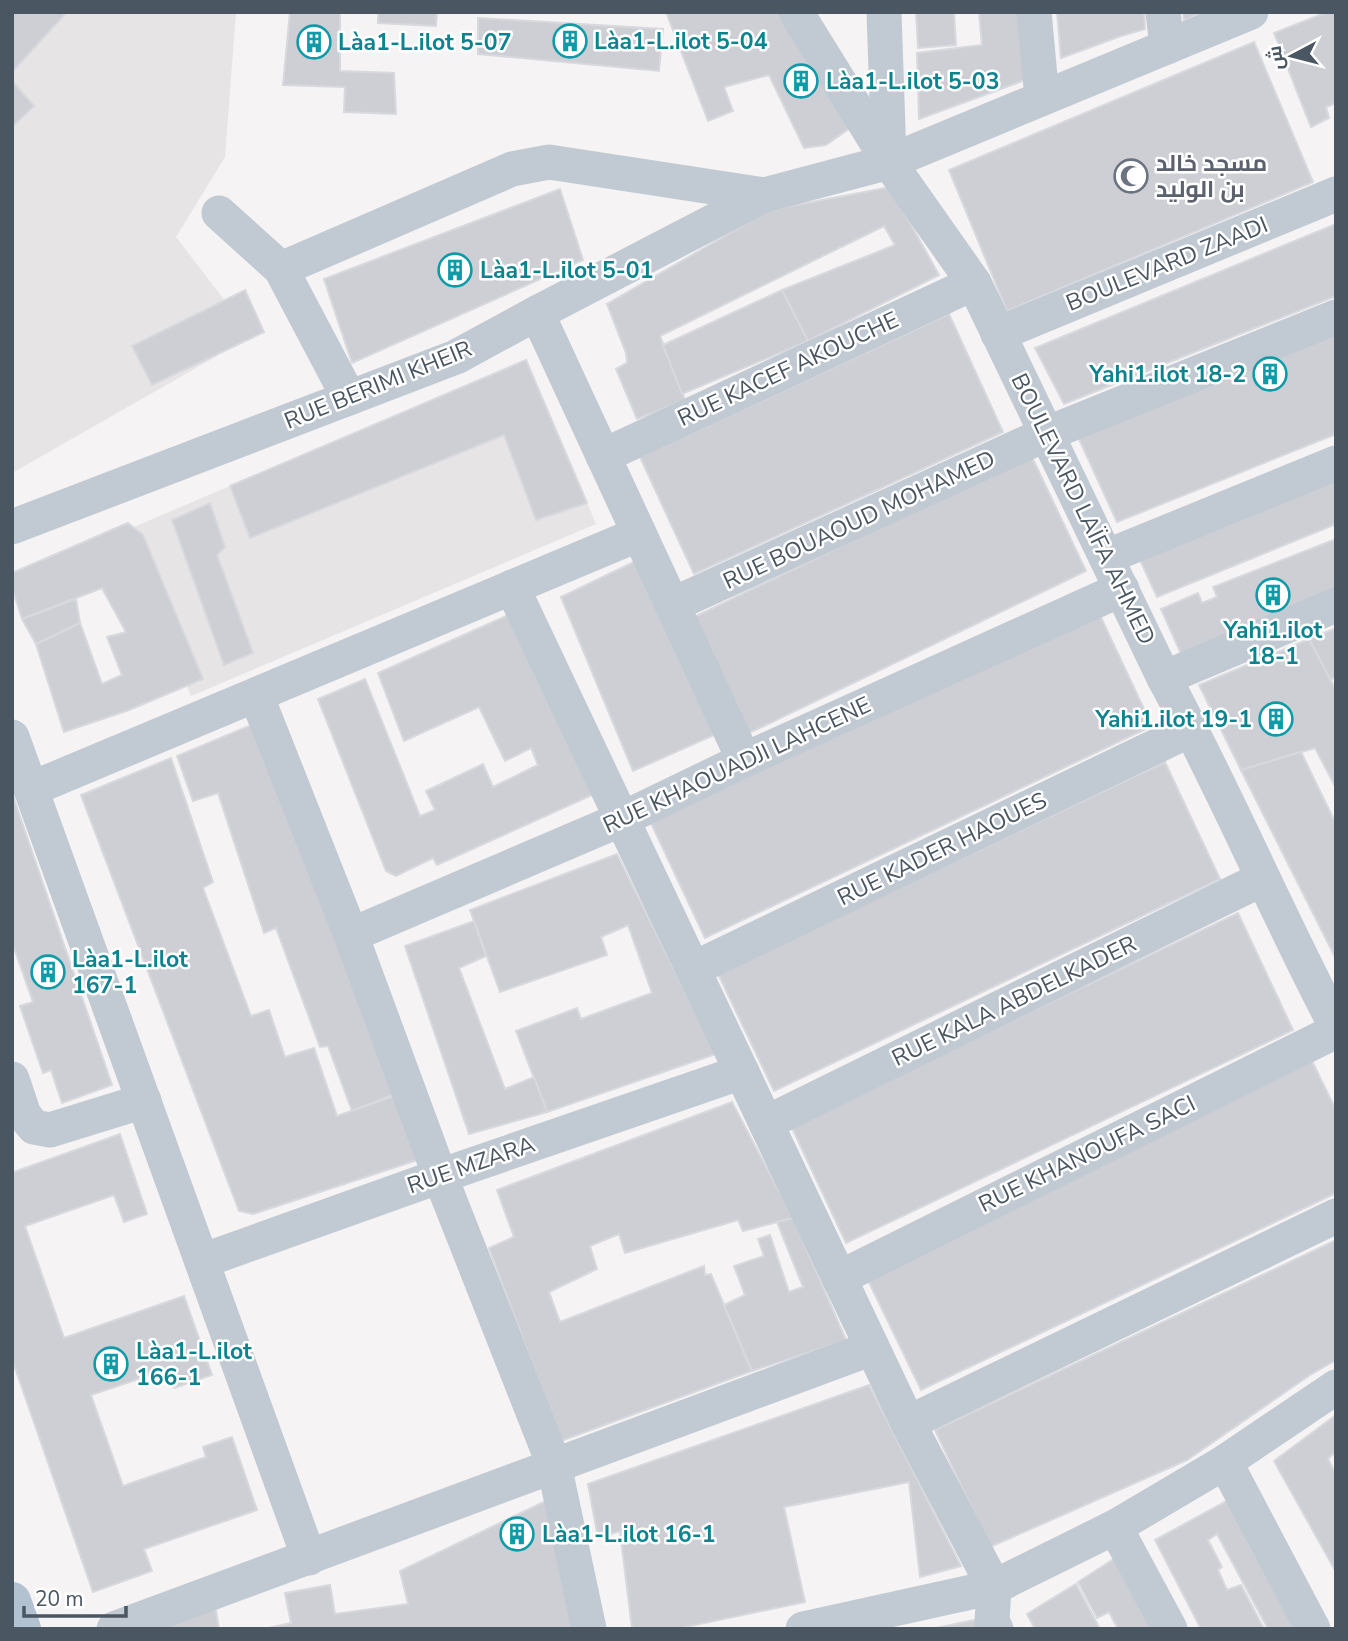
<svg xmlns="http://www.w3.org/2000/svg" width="1348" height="1641" font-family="'Nunito Sans',Cairo,sans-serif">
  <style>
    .education { fill: #e6e4e5 }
    .building { fill: #cdcfd5; stroke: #d7d9de; stroke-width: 2 }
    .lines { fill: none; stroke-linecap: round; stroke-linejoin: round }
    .minor { stroke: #c1cad2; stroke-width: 35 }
    .major { stroke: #b3c2d1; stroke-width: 38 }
    .labels { text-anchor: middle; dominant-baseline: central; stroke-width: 5; stroke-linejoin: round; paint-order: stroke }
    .culture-label { font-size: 23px; font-weight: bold; fill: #0d838f; stroke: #fff; text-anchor: start }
    .worship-label { font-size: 23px; font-weight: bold; fill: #5b616d; stroke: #fff; text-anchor: start }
    .street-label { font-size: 23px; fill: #4a5661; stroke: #fff }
  </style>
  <rect width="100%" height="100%" fill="#f5f3f3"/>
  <g class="education">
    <path d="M12,12h224l-11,145 -49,80 76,99 -240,137z"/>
    <path d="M526,360l70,164 -405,172 -69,-164z"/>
  </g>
  <g class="building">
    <path d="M12,12h55l-55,60z"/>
    <path d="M290,12h50v59l54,2 2,41 -52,-2 1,-25 -62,-2z"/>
    <path d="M378,12h59l-1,14 -58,-3z"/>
    <path d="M666,12h118l73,111 -31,22 -22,3 -35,-73 -45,12 9,24 -25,10z"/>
    <path d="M916,12h38l2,33 -38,3z"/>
    <path d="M979,12h39l7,68 -106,39 -2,-66 65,-8z"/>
    <path d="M1057,12h87l1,17 -24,7 -60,22z"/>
    <path d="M1183,12h20l-19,9z"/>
    <path d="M1327,12l9,1v90l-10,4 3,11 -18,9 -37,-94z"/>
    <path d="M478,18l185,11 -4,42 -181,-17z"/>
    <path d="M1254,42l59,140 -306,129 -58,-141z"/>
    <path d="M12,81l22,25 -22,21z"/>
    <path d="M890,187l49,88 -131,66 -26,-51 113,-45 -11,-19 -224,110 25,64 -48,19 -21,-50 11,-6 -1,-10 -19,-49 163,-94z"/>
    <path d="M560,189l23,71 -231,103 -28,-84z"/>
    <path d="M1336,224v72l-272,108 -29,-56z"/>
    <path d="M245,290l19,42 -112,53 -20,-39z"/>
    <path d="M782,290l26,51 -126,53 -19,-49z"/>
    <path d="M949,314l54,118 -309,142 -54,-117z"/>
    <path d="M1336,321v113l-219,88 -44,-96z"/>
    <path d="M526,360l61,143 -51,17 -32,-85 -254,103 -20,-52z"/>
    <path d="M1031,455l55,116 -339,163 -55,-116z"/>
    <path d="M1336,465v59l-179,73 -22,-48z"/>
    <path d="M210,503l15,44 -8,8 36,98 -29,12 -52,-145z"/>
    <path d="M128,523l15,12 60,144 -74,31 -65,22 -28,-88 44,-21 22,61 20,-9 -15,-38 19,-5 -24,-44 -80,31 -10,-32v-14z"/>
    <path d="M1336,539v53l-155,62 -20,-45 37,-16 4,10 15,-6 -4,-10z"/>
    <path d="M642,558l81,173 -90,40 -72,-174z"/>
    <path d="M76,599l4,24 -44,21 -14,-25z"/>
    <path d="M1097,609l55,117 -447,212 -55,-117z"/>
    <path d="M511,614l81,181 -155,70 -4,-7 -37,18 -10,-5 -68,-172 47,-20 55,137 15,-6 -9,-19 57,-27 10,23 45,-22 -7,-17 -26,13 -26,-54 -75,34 -26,-68z"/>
    <path d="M1336,628v49l-6,3 -21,-41z"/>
    <path d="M1309,639l27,51v98l-21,-40 -74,22 -42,-85z"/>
    <path d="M256,723l142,370 -46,18 -24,-65 -8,1 -44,-119 -12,5 -46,-140 -25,8 -16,-45z"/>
    <path d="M1301,752l35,72v135l-95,-189z"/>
    <path d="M171,758l42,124 -10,6 48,128 18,-6 16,47 29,-9 23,68 57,-20 23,64 -164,54 -14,-3 -158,-416z"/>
    <path d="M1165,762l55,117 -446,212 -56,-117z"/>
    <path d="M12,793l100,292 -50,18 -11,-33 -8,3 -23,-67 13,-4 -21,-60z"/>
    <path d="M617,854l99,200 -169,58 -31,-81 61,-23 4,11 71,-26 -24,-68 -27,12 6,18 -107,37 -30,-82z"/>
    <path d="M1238,913l55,117 -447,213 -55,-117z"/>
    <path d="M474,921l12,35 -27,12 46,121 29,-12 13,35 -78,22 -64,-188z"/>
    <path d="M1312,1061l24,49v83l-415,197 -56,-116z"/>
    <path d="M732,1102l61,116 -50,13 -5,-11 -113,33 -6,-19 -29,12 7,23 -48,23 11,30 144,-56 1,9 6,-1 41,97 -191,70 -72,-193 25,-11 -17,-47z"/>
    <path d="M120,1134l27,80 -23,8 -10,-27 -89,31 39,112 120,-42 28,79 -38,13 -6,-19 -77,26 32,91 83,-29 -3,-10 29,-10 25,73 -113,39 8,22 -59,21 -81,-233v-192l2,5z"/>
    <path d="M793,1218l53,122 -94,31 -28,-66 21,-10 -11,-29 30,-10 -6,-17 12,-4 19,57 14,-5 -26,-65z"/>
    <path d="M1336,1240v120l-26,15 -123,85 -197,87 -55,-117z"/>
    <path d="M869,1385l92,181 -41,11 -11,-95 -125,25 21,95 -129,27h-44l-12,-98 -22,7 -10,-54z"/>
    <path d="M1336,1415v39l-1,-2 -7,7 8,15v98l-62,-111z"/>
    <path d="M552,1498l23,131h-311l27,-6 -6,-30 45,-8 5,29 73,-10 -8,-33z"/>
    <path d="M1232,1498l69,131h-33l-51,-95 -9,6 14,27 -4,3 9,20 14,-5 23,44h-63l-46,-89z"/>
    <path d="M1117,1557l38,72h-37l-9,-17 -12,6 -19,-36z"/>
    <path d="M1076,1584l24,45h-65l-8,-15z"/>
    <path d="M215,1605l4,24h-70z"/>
    <path d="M975,1620l5,9h-49z"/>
  </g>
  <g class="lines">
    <g class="minor">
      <path d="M796,12l93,150 85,121 190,395c62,114 112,234 172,348"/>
      <path d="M884,12l5,146"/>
      <path d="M1034,12l8,86"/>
      <path d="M1163,12l4,35"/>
      <path d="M219,213l62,56 68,129"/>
      <path d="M281,269l231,-100 37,-7 215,33"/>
      <path d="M537,313l207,447"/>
      <path d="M998,334l338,-140"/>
      <path d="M603,456l371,-173"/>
      <path d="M12,527l444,-170 81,-44 227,-118 125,-33 362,-150"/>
      <path d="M1106,557l230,-94"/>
      <path d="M512,587l396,836 86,164 -2,35 4,7"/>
      <path d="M672,605l374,-171 290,-117"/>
      <path d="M1164,678l172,-73"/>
      <path d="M256,695l95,240 89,241 114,289 35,164"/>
      <path d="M12,737l297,821"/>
      <path d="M31,789l608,-255"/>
      <path d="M351,935l271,-116 122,-59 378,-171"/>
      <path d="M693,969l499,-240"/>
      <path d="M12,1079l12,36 10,12 16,3 94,-29"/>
      <path d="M766,1123l496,-244"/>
      <path d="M202,1261l238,-85 302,-104"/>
      <path d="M839,1278l497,-247"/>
      <path d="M908,1423l428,-207"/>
      <path d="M1225,1462l88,167"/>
      <path d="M1115,1527l55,102"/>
      <path d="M114,1629l758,-281"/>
      <path d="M803,1629l191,-42 121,-60 110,-65 111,-75"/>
    </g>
    <path class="major" d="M12,1601l10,28"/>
  </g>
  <defs>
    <symbol id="building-ring" viewBox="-11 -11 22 22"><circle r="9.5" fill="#fff" stroke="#0f9aa8" stroke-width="1.5"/><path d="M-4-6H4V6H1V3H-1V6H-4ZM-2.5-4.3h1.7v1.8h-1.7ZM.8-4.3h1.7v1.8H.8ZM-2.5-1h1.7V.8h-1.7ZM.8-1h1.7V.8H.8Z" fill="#0f9aa8"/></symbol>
    <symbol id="mosque-ring" viewBox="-11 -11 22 22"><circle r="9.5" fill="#fff" stroke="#6b7280" stroke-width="1.5"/><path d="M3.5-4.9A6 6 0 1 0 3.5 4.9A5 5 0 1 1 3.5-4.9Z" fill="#6b7280"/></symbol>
  </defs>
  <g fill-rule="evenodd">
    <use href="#building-ring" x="551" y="22" width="38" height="38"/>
    <use href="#building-ring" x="295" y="23" width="38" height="38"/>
    <use href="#building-ring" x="782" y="62" width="38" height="38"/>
    <use href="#mosque-ring" x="1112" y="157" width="38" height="38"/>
    <use href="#building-ring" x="436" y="251" width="38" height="38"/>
    <use href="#building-ring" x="1251" y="355" width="38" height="38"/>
    <use href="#building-ring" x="1254" y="576" width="38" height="38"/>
    <use href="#building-ring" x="1257" y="700" width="38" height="38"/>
    <use href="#building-ring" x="29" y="953" width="38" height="38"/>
    <use href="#building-ring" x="92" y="1345" width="38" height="38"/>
    <use href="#building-ring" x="498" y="1515" width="38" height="38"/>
  </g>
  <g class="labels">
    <g class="culture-label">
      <text x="594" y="41">Làa1-L.ilot 5-04</text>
      <text x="338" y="42">Làa1-L.ilot 5-07</text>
      <text x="826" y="81">Làa1-L.ilot 5-03</text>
      <text x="480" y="270">Làa1-L.ilot 5-01</text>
      <text x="1246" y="374" text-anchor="end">Yahi1.ilot 18-2</text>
      <text x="1273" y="630" text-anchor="middle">Yahi1.ilot<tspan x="1273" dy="26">18-1</tspan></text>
      <text x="1252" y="719" text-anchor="end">Yahi1.ilot 19-1</text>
      <text x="72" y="959">Làa1-L.ilot<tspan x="72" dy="26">167-1</tspan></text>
      <text x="136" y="1351">Làa1-L.ilot<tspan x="136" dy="26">166-1</tspan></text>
      <text x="542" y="1534">Làa1-L.ilot 16-1</text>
    </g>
    <g class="worship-label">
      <text x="1156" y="163">مسجد خالد<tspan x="1156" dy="26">بن الوليد</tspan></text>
    </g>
    <g class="street-label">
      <text transform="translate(1167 264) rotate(-22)">BOULEVARD ZAADI</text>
      <text transform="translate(788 369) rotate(-25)">RUE KACEF AKOUCHE</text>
      <text transform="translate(378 385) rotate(-22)">RUE BERIMI KHEIR</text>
      <text transform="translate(1083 509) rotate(64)">BOULEVARD LAÏFA AHMED</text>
      <text transform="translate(859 520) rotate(-25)">RUE BOUAOUD MOHAMED</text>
      <text transform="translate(737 765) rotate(-25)">RUE KHAOUADJI LAHCENE</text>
      <text transform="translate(942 849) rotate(-26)">RUE KADER HAOUES</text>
      <text transform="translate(1014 1001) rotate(-26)">RUE KALA ABDELKADER</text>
      <text transform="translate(1087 1154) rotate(-26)">RUE KHANOUFA SACI</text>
      <text transform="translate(471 1165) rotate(-19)">RUE MZARA</text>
    </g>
  </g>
  <rect width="1348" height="1641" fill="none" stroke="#4a5661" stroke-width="28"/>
  <g transform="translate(1292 56) rotate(263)" stroke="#ffffff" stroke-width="5" paint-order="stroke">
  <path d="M0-5L12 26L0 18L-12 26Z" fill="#4a5661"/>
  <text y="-10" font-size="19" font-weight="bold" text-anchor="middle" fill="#4a5661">ش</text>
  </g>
  <path d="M24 1606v10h102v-10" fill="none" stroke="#4a5661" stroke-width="3.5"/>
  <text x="35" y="1606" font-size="21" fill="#4a5661" stroke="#ffffff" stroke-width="5" paint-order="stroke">20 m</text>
</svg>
